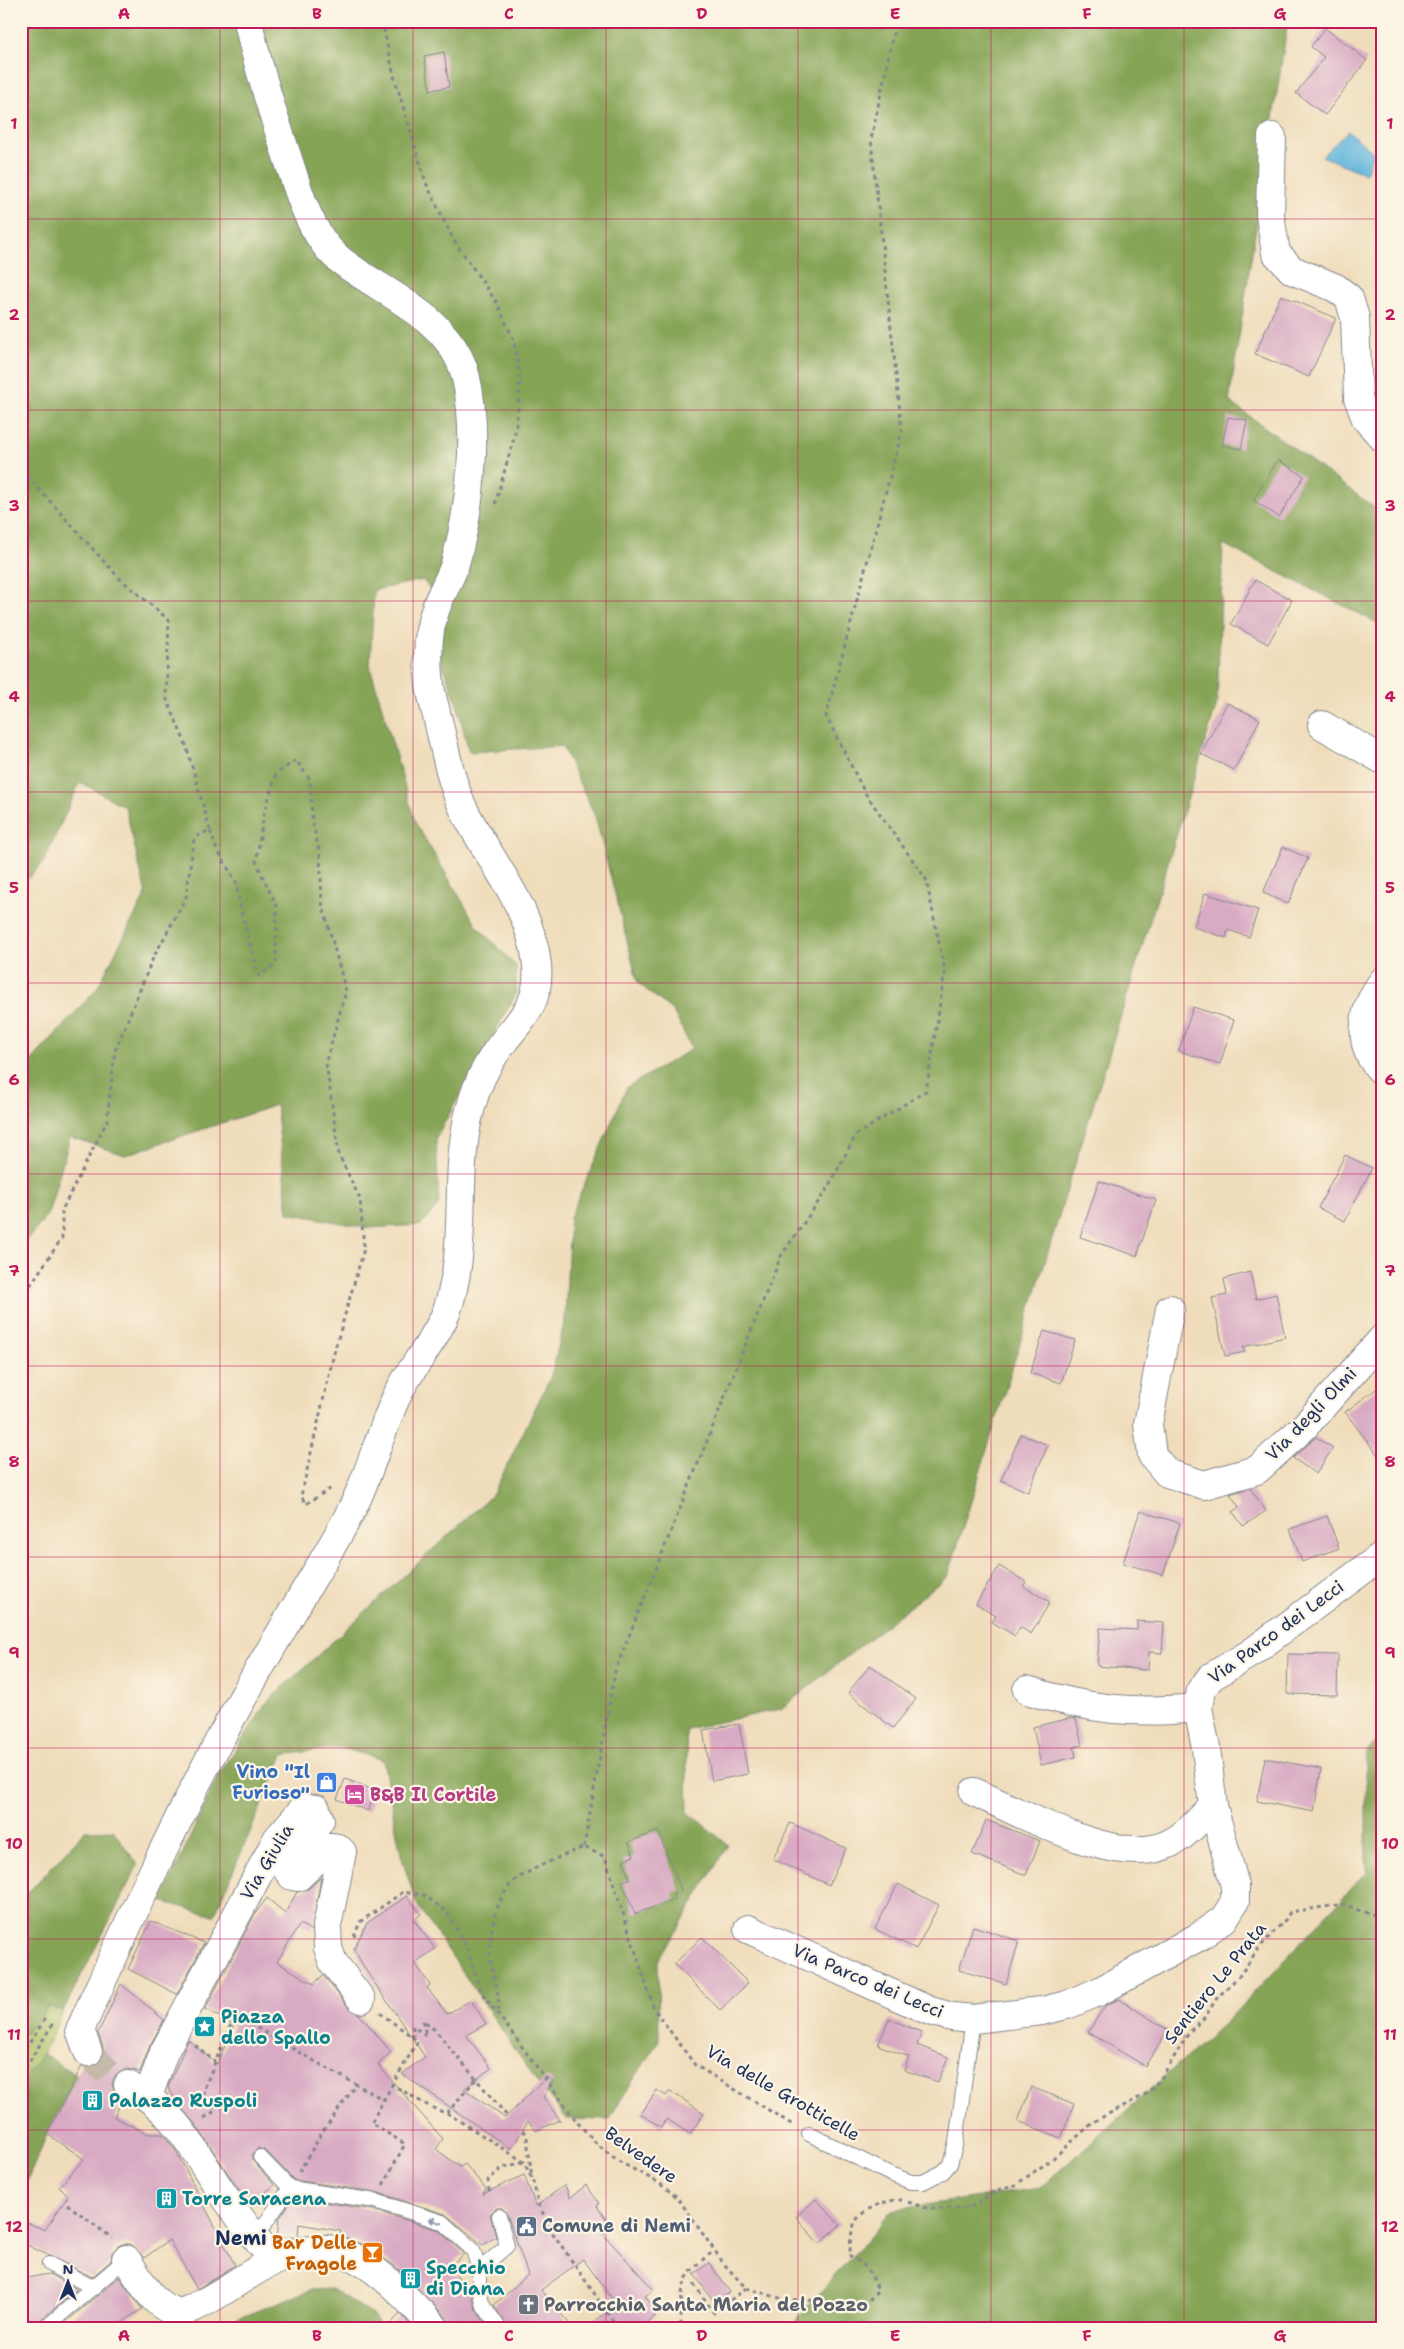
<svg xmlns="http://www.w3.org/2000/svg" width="1404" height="2349" font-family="'Shantell Sans',sans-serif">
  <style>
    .green { fill: #a9bd61; stroke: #627660 }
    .forest { fill: #86a457; stroke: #506a5a }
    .water { fill: #60b5dc; stroke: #3e729d }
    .building { fill: #d8aac3 }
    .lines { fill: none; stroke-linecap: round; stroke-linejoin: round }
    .minor-tunnel { stroke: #c5b9a8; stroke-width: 28; stroke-dasharray: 28 14; stroke-linecap: butt }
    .service-casing { stroke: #85868c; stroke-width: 16 }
    .minor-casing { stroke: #85868c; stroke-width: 30 }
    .path { stroke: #85868c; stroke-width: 3; stroke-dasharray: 4 4; stroke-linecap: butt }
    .service { stroke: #fff; stroke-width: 14 }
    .minor { stroke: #fff; stroke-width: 28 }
    .oneway { fill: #8d97ae }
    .grid { fill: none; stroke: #c2185b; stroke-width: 1; stroke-opacity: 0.55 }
    .labels { text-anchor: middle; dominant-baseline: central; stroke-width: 4.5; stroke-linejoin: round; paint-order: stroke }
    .street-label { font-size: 18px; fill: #1b2f5e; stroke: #fcf5e5 }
    .shop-label { font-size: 18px; font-weight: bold; fill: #366cbe; stroke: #fcf5e5; text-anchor: end }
    .hotel-label { font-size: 18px; font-weight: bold; fill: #b23c85; stroke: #fcf5e5; text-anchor: start }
    .culture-label { font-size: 18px; font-weight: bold; fill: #0d838f; stroke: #fcf5e5; text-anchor: start }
    .service-label { font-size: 18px; font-weight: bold; fill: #4e5e75; stroke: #fcf5e5; text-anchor: start }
    .food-label { font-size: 18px; font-weight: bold; fill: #c56008; stroke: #fcf5e5; text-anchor: end }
    .worship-label { font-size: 18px; font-weight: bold; fill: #5b616d; stroke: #fcf5e5; text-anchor: start }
    .quarter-label { font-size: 20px; font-weight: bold; fill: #1b2f5e; stroke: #fcf5e5 }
    .neatline { fill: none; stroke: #c2185b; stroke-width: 2 }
    .grid-label { font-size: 16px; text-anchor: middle; font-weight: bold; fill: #c2185b }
  </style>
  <rect width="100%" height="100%" fill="#fcf5e5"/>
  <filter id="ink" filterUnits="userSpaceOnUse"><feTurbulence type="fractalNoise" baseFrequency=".02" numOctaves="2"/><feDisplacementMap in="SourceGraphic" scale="10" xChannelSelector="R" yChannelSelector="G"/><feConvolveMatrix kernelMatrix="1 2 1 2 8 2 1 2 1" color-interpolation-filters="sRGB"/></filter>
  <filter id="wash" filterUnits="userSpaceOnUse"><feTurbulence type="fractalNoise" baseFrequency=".0096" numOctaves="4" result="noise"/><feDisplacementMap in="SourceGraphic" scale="20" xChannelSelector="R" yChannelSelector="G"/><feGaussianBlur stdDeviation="1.12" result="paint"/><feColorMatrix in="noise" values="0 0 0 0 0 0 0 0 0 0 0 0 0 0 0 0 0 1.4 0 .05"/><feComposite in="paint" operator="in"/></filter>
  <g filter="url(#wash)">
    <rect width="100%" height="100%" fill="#efdcba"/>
    <path class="green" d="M48,2006l15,5 -20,43 34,22 -30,58 -26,61v-158l20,-20z"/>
    <g class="forest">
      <path d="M21,21h1267l-59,380 154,113v112l-160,-82 -6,160 -269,872 -167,133 -95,20 2,83 40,33 -70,117 1,78 -51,80 -41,-1 -32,-40 -119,-176 -15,-48 -18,-95 -44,-13 -56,8 -69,161 -53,-15 57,-125 50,-75 225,-207 58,-118 14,-56 5,-103 57,-130 65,-38 -19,-38 -35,-28 -43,-167 -33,-70 -93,6 -14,-55 -20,-51 10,-37 -22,-29 -49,10 -4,76 45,156 62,104 39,40v28l-80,144 3,67 -18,20 -53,3 -80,-15 -12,-108 -151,50 -55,-18 -22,77 -27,34v-176l75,-82 50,-96 -21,-87 -45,-25 -37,81 -22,23z"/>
      <path d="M1383,1738v590h-590l-1,-3 100,-115 148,-22 190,-170 136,-145v-123z"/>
      <path d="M113,1830l25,35 -75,146 -15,-5 -7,11 -20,20v-137l64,-69z"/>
      <path d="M43,2054l34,22 -30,58 -26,61v-113z"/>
      <path d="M332,2289l40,26 10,13h-169l97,-38z"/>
    </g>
    <path class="water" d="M1348,131l25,21 -7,22 -44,-18z"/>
    <g id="blocks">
      <g class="building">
        <path d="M1325,28l42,32 -42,55 -29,-22 28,-36 -13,-10z"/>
        <path d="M444,52l5,35 -19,3 -6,-34z"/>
        <path d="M1281,295l55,23 -27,59 -54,-23z"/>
        <path d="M1228,417l19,3 -6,29 -19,-4z"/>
        <path d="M1278,460l26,16 -25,41 -26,-17z"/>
        <path d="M1255,580l37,20 -24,44 -37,-20z"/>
        <path d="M1227,703l33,16 -26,51 -33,-16z"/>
        <path d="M1283,847l25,11 -20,46 -25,-11z"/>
        <path d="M1205,893l53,17 -9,27 -21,-7 -2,8 -32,-11z"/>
        <path d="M1193,1007l41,13 -14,44 -41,-13z"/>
        <path d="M1345,1155l27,13 -27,53 -27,-13z"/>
        <path d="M1099,1181l57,19 -19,56 -57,-19z"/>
        <path d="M1250,1272l6,27 20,-5 9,43 -42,10 2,5 -20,4 -13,-58 15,-3 -3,-16z"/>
        <path d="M1044,1331l31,9 -14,43 -31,-10z"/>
        <path d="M1383,1384v78l-38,-50z"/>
        <path d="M1021,1434l27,11 -20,47 -27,-12z"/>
        <path d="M1316,1437l17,11 -17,26 -23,-16z"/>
        <path d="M1250,1488l16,23 -23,15 -10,-14 6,-5 -9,-13z"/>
        <path d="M1140,1511l40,12 -17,52 -40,-12z"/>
        <path d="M1327,1516l12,32 -37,14 -12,-33z"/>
        <path d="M999,1566l27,16 -3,4 27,16 -19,32 -11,-7 -5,9 -23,-14 4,-6 -20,-12z"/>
        <path d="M1137,1621l27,2 -2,30 -13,-1 -1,18 -51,-4 3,-38 37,2z"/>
        <path d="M1288,1654l50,1 -1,40 -50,-1z"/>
        <path d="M870,1665l46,34 -23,29 -45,-35z"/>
        <path d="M1071,1718l5,1 6,26 -8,2 2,10 -35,8 -8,-38z"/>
        <path d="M739,1724l9,50 -36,7 -9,-51z"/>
        <path d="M1265,1758l56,11 -7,43 -57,-11z"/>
        <path d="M345,1779l31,12 -8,20 -31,-12z"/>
        <path d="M986,1820l54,21 -14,34 -54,-21z"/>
        <path d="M790,1823l56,25 -17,37 -56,-26z"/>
        <path d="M658,1831l23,59 -8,3 2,6 -40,15 -13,-33 8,-2 -7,-19 11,-4 -5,-14z"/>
        <path d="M321,1877l-9,54 -12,-7 -23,38 37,22 9,-9 26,33 10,6 32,38 -13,13 65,74 -7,10 24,18 5,-3 21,25 -3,5 41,-19 12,31 29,-21 5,13 16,-13 13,18 -2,3 14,22 -8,6 51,56 -9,6 13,17 -18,15h-53l29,-24 -33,-45 -42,31 32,38h-65l-14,-23 34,-30 -21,-61 -5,-6h-6l-6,6 6,23 -13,8 -38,-31 -69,-22 -82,-12 -28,-29 -8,-3 -6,6v6l22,25 -22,19 -15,-17 -41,-62 -19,-22 -9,-16 20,-47 29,24 17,-39 -29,-16 50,-95 12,-16 18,15 12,-21 11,-3z"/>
        <path d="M898,1884l41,21 -23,44 -41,-20z"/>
        <path d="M407,1896l14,18 -7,6 21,29 -20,14 15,22 -3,3 20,26 24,-14 15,24 -20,11 25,33 -27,21 41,29 42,-41 6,4 -10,16 17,23 -24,11 -8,-10 -17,28 -109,-75 23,-17 -60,-88 -11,-20 13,-26z"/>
        <path d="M151,1921l53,22 -27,51 -49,-25z"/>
        <path d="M973,1926l46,15 -13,43 -47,-14z"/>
        <path d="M702,1937l46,46 -28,27 -46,-46z"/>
        <path d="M121,1984l43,36 -14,25 -10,27 -12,-3 -8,3 -6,5 -2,7 2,8 8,8 -8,17 35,17h14l13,17 59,114 -38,24 -28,-49 -25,18 -12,-13 -7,-2 -7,3 -6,7 -1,8 -19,16 -71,-35v-22l24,10 23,-34 -9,-9 25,-28 -37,-25 35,-68 11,1 7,-5 3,-8v-7l-5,-14z"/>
        <path d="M1119,1999l49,31 -23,36 -57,-34 17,-26z"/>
        <path d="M889,2019l33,13 -5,13 31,12 -10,25 -34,-12 5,-13 -31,-12z"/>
        <path d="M1031,2087l43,17 -13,34 -43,-17z"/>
        <path d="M657,2090l9,6 4,-5 34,22 -14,21 -23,-15 -6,8 -20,-13z"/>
        <path d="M294,2197l79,13 65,20 26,24 -14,12 22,30 3,12 13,20h-38l-4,-11 -50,-50 -32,-22 -24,-9 1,-5 -42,-7 -1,13 -21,1 2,-19z"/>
        <path d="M816,2199l24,26 -21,19 -23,-27z"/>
        <path d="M709,2263l21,29 -15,11 -21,-29z"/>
        <path d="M49,2274l28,15 -38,32 -3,7h-15v-49z"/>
        <path d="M119,2277l23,32 -28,19h-55z"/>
        <path d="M400,2314l2,1 11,13h-26z"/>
      </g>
    </g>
  </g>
  <g filter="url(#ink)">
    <use href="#blocks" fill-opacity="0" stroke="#85868c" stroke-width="1"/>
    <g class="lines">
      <path class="minor-tunnel" d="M88,2052l23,24 17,9"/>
      <defs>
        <g id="service">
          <path d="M809,2134l81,40 21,8h12l20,-10 7,-8 6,-22 17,-123"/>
          <path d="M260,2157l30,31"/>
          <path d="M290,2188l85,13 67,21 31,28 6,20v18l3,15 17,25"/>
          <path d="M255,2238l35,-50"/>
          <path d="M49,2264l45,24"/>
          <path d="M479,2270l28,-24 -8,-30"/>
          <path d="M45,2328l81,-69"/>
        </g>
        <g id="minor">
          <path d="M1272,137l-2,78 6,38 16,17 44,18 13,10 6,20 3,80 8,21 17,19"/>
          <path d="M1322,725l61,35"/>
          <path d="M1383,981c-21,28 -28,65 0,91"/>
          <path d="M1170,1309l-22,115 4,31 15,18 37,12 53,-15 47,-43 79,-89"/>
          <path d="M1027,1690c62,20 107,24 171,18"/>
          <path d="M974,1792c48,21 142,75 192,53 19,-8 32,-24 47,-39"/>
          <path d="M748,1929l182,82 22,6 21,2 69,-8 25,-6 33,-14 100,-55 24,-17 11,-18v-15l-22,-80 -7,-58 -8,-40 3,-18 10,-13 40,-24 132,-98"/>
          <path d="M88,2052l-8,-22c49,-109 99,-218 157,-322 20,-36 41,-71 62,-107 20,-35 44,-70 60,-107 13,-31 23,-64 36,-94 14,-32 38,-55 51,-87 25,-69 5,-141 26,-210 5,-18 13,-35 24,-51 21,-31 45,-44 41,-87 -5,-56 -46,-103 -71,-151 -14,-27 -19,-56 -26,-85 -3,-15 -8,-29 -10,-44 -3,-25 -3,-54 6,-77 5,-15 13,-27 18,-41 16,-55 25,-133 12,-189 -12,-53 -66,-77 -109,-106 -12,-8 -24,-16 -33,-29 -20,-27 -28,-61 -39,-93 -14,-42 -28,-85 -37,-129"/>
          <path d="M128,2085c49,26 67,68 97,112 15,22 32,43 50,64"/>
          <path d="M148,2096l16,-44 113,-213 27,-31 12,1 4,11 -30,41 -2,10 4,5 6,1 32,-30 8,1 4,4 -15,74 1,22 5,14 28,37"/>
          <path d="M126,2259c15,21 27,50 55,54 33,-12 61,-37 93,-52 13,-6 37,-13 52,-12 40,3 83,51 109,79"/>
        </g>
      </defs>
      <use href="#service" class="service-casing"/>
      <use href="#minor" class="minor-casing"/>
      <g class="path">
        <path d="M382,21l12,55 32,107 27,56 44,64 17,38 6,35 -1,22 -4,36 -21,74"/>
        <path d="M21,453l8,25 90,100 50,42 -3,77 20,48 24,85"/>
        <path d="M21,1299l41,-61v-28l45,-89 8,-70 38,-93 33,-60 8,-60 16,-8 6,18 20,34 6,33 17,61 17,-12 1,-57 -21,-45 8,-48 12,-40 20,-14 14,20 2,39 8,36 2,48 24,88 -20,71 13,93 21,44 4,50 -29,100 -34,147 5,8 27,-17"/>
        <path d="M584,1847l31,-176 166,-415 45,-65 30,-56 70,-44 19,-119 -19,-93 -61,-86 -39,-77 76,-285 -31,-291 25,-119"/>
        <path d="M354,1937l6,-15 43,-30 21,3 22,16 20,35 15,45 97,132 18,20 24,19 39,21 18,14 47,67 22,24 37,11 42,2 16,4 22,2 15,-17c-6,-15 -12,-27 -28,-33 0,-11 0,-29 8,-39 9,-11 31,-19 44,-18"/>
        <path d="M498,2011c3,-20 -7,-37 -8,-56 0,-25 5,-54 22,-72 11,-11 56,-30 72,-36l21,10 49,152 41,56 98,60"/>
        <path d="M380,2013l38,28 -26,44c19,9 35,23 55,28l77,49 9,19 5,22 14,29 66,96"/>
        <path d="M413,2038v-12l13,10 -3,-16 12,10 41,49"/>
        <path d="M195,2045l20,17"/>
        <path d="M21,2056l26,-40"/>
        <path d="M21,2075l31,-50 4,1"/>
        <path d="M447,2113l29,-34 31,37"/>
        <path d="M204,2118l11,-7 -12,-20 32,-76c49,29 98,57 148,84"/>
        <path d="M523,2130l4,8 5,40"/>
        <path d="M299,2172l24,-41 33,-46"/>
        <path d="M383,2185l22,-41 -34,-21 21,-38"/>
        <path d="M489,2191l-1,-11 14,-12 21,-6"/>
        <path d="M908,2202l21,7 40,-1 25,-16 20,-6 37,-26 44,-39 51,-27 14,-14 30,-49 15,-14 12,-19 23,-23 19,-27 27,-29 4,-7 54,-8 16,7 23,6"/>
        <path d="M67,2204l45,34"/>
        <path d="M694,2284l20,29 32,-25"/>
        <path d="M681,2326c0,-41 -1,-50 33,-75"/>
        <path d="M672,2328l9,-1"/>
      </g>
      <use href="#service" class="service"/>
      <use href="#minor" class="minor"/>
    </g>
    <defs><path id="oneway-solid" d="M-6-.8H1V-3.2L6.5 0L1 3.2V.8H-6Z" transform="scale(1.25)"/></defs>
    <use class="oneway" href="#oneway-solid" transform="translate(435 2221) rotate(-160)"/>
  </g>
  <path class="grid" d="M220,21v2307M413,21v2307M606,21v2307M798,21v2307M991,21v2307M1184,21v2307M21,219h1362M21,410h1362M21,601h1362M21,792h1362M21,983h1362M21,1174h1362M21,1366h1362M21,1557h1362M21,1748h1362M21,1939h1362M21,2130h1362"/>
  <defs>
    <symbol id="shop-square" viewBox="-11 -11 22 22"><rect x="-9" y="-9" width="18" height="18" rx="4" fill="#3f7fe0" stroke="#fcf5e5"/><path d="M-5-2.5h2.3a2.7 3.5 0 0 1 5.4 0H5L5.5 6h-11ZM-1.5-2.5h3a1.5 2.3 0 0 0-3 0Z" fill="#fff"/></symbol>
    <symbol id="hotel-square" viewBox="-11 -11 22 22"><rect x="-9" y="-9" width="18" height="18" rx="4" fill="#d1479c" stroke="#fcf5e5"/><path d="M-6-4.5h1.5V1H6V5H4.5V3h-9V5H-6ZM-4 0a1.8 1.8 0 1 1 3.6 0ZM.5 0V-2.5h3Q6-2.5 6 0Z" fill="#fff"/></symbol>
    <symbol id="sight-square" viewBox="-11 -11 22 22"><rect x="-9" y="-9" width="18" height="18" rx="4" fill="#0f9aa8" stroke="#fcf5e5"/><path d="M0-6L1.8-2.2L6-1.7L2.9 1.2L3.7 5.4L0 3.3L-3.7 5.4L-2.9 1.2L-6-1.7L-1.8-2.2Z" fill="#fff"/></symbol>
    <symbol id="building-square" viewBox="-11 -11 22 22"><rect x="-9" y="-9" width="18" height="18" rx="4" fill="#0f9aa8" stroke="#fcf5e5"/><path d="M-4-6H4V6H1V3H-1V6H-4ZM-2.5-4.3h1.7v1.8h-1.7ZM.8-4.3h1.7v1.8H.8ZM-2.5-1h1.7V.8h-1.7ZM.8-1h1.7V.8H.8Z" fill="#fff"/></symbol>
    <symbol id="civic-square" viewBox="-11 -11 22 22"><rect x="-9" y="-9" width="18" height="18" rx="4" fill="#5c6f8a" stroke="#fcf5e5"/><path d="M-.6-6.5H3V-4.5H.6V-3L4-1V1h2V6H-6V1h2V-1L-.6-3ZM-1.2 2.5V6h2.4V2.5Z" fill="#fff"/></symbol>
    <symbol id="bar-square" viewBox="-11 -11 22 22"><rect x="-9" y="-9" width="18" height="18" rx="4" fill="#e8710a" stroke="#fcf5e5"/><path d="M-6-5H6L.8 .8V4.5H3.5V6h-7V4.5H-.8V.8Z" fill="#fff"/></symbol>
    <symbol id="church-square" viewBox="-11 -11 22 22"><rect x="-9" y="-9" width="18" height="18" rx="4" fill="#6b7280" stroke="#fcf5e5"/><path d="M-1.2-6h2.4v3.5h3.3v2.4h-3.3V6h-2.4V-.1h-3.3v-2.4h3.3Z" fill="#fff"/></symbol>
  </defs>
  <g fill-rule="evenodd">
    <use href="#shop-square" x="314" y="1770" width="25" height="25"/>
    <use href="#hotel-square" x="342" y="1782" width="25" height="25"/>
    <use href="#sight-square" x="192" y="2014" width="25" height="25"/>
    <use href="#building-square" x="80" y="2088" width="25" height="25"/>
    <use href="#building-square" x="154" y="2186" width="25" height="25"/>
    <use href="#civic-square" x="514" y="2214" width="25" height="25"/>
    <use href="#bar-square" x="360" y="2240" width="25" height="25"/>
    <use href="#building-square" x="398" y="2266" width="25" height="25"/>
    <use href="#church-square" x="516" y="2292" width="25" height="25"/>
  </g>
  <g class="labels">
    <g class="street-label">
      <text transform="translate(1311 1414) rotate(-46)">Via degli Olmi</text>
      <text transform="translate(1276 1632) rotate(-36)">Via Parco dei Lecci</text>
      <text transform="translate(267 1862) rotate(-59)">Via Giulia</text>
      <text transform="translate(868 1981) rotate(23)">Via Parco dei Lecci</text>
      <text transform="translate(1215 1983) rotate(-51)">Sentiero Le Prata</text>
      <text transform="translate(783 2093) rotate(30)">Via delle Grotticelle</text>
      <text transform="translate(641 2155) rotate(35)">Belvedere</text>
    </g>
    <g class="shop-label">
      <text x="310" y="1772">Vino "Il<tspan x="310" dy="21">Furioso"</tspan></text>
    </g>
    <g class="hotel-label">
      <text x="370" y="1795">B&amp;B Il Cortile</text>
    </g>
    <g class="culture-label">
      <text x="221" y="2017">Piazza<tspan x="221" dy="21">dello Spallo</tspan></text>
      <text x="109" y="2101">Palazzo Ruspoli</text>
      <text x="182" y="2199">Torre Saracena</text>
      <text x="426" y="2268">Specchio<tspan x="426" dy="21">di Diana</tspan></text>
    </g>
    <g class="service-label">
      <text x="542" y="2226">Comune di Nemi</text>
    </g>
    <g class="food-label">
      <text x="357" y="2243">Bar Delle<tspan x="357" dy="21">Fragole</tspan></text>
    </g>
    <g class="worship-label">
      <text x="544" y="2305">Parrocchia Santa Maria del Pozzo</text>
    </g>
    <g class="quarter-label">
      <text x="241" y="2238">Nemi</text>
    </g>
  </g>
  <rect width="1404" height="2349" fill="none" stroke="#fcf5e5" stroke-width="55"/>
  <g transform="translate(68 2282)" stroke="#fcf5e5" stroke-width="4" paint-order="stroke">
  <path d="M0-4L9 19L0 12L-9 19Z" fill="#1b2f5e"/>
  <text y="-8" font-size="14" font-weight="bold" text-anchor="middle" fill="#1b2f5e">N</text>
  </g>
  <rect x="28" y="28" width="1348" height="2294" class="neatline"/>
  <g class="grid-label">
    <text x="124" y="19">A</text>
    <text x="317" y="19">B</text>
    <text x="509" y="19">C</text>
    <text x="702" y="19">D</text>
    <text x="895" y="19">E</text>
    <text x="1087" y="19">F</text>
    <text x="1280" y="19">G</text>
    <text x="14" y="129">1</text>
    <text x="1390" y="129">1</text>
    <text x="14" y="320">2</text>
    <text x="1390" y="320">2</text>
    <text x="14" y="511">3</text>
    <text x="1390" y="511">3</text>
    <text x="14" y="702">4</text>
    <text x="1390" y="702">4</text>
    <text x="14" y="893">5</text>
    <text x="1390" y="893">5</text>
    <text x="14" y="1085">6</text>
    <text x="1390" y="1085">6</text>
    <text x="14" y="1276">7</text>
    <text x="1390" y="1276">7</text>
    <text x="14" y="1467">8</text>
    <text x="1390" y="1467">8</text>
    <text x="14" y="1658">9</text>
    <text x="1390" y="1658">9</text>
    <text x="14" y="1849">10</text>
    <text x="1390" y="1849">10</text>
    <text x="14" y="2040">11</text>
    <text x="1390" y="2040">11</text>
    <text x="14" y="2232">12</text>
    <text x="1390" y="2232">12</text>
    <text x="124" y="2341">A</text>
    <text x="317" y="2341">B</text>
    <text x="509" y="2341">C</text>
    <text x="702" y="2341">D</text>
    <text x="895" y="2341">E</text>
    <text x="1087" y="2341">F</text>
    <text x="1280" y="2341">G</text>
  </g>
</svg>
